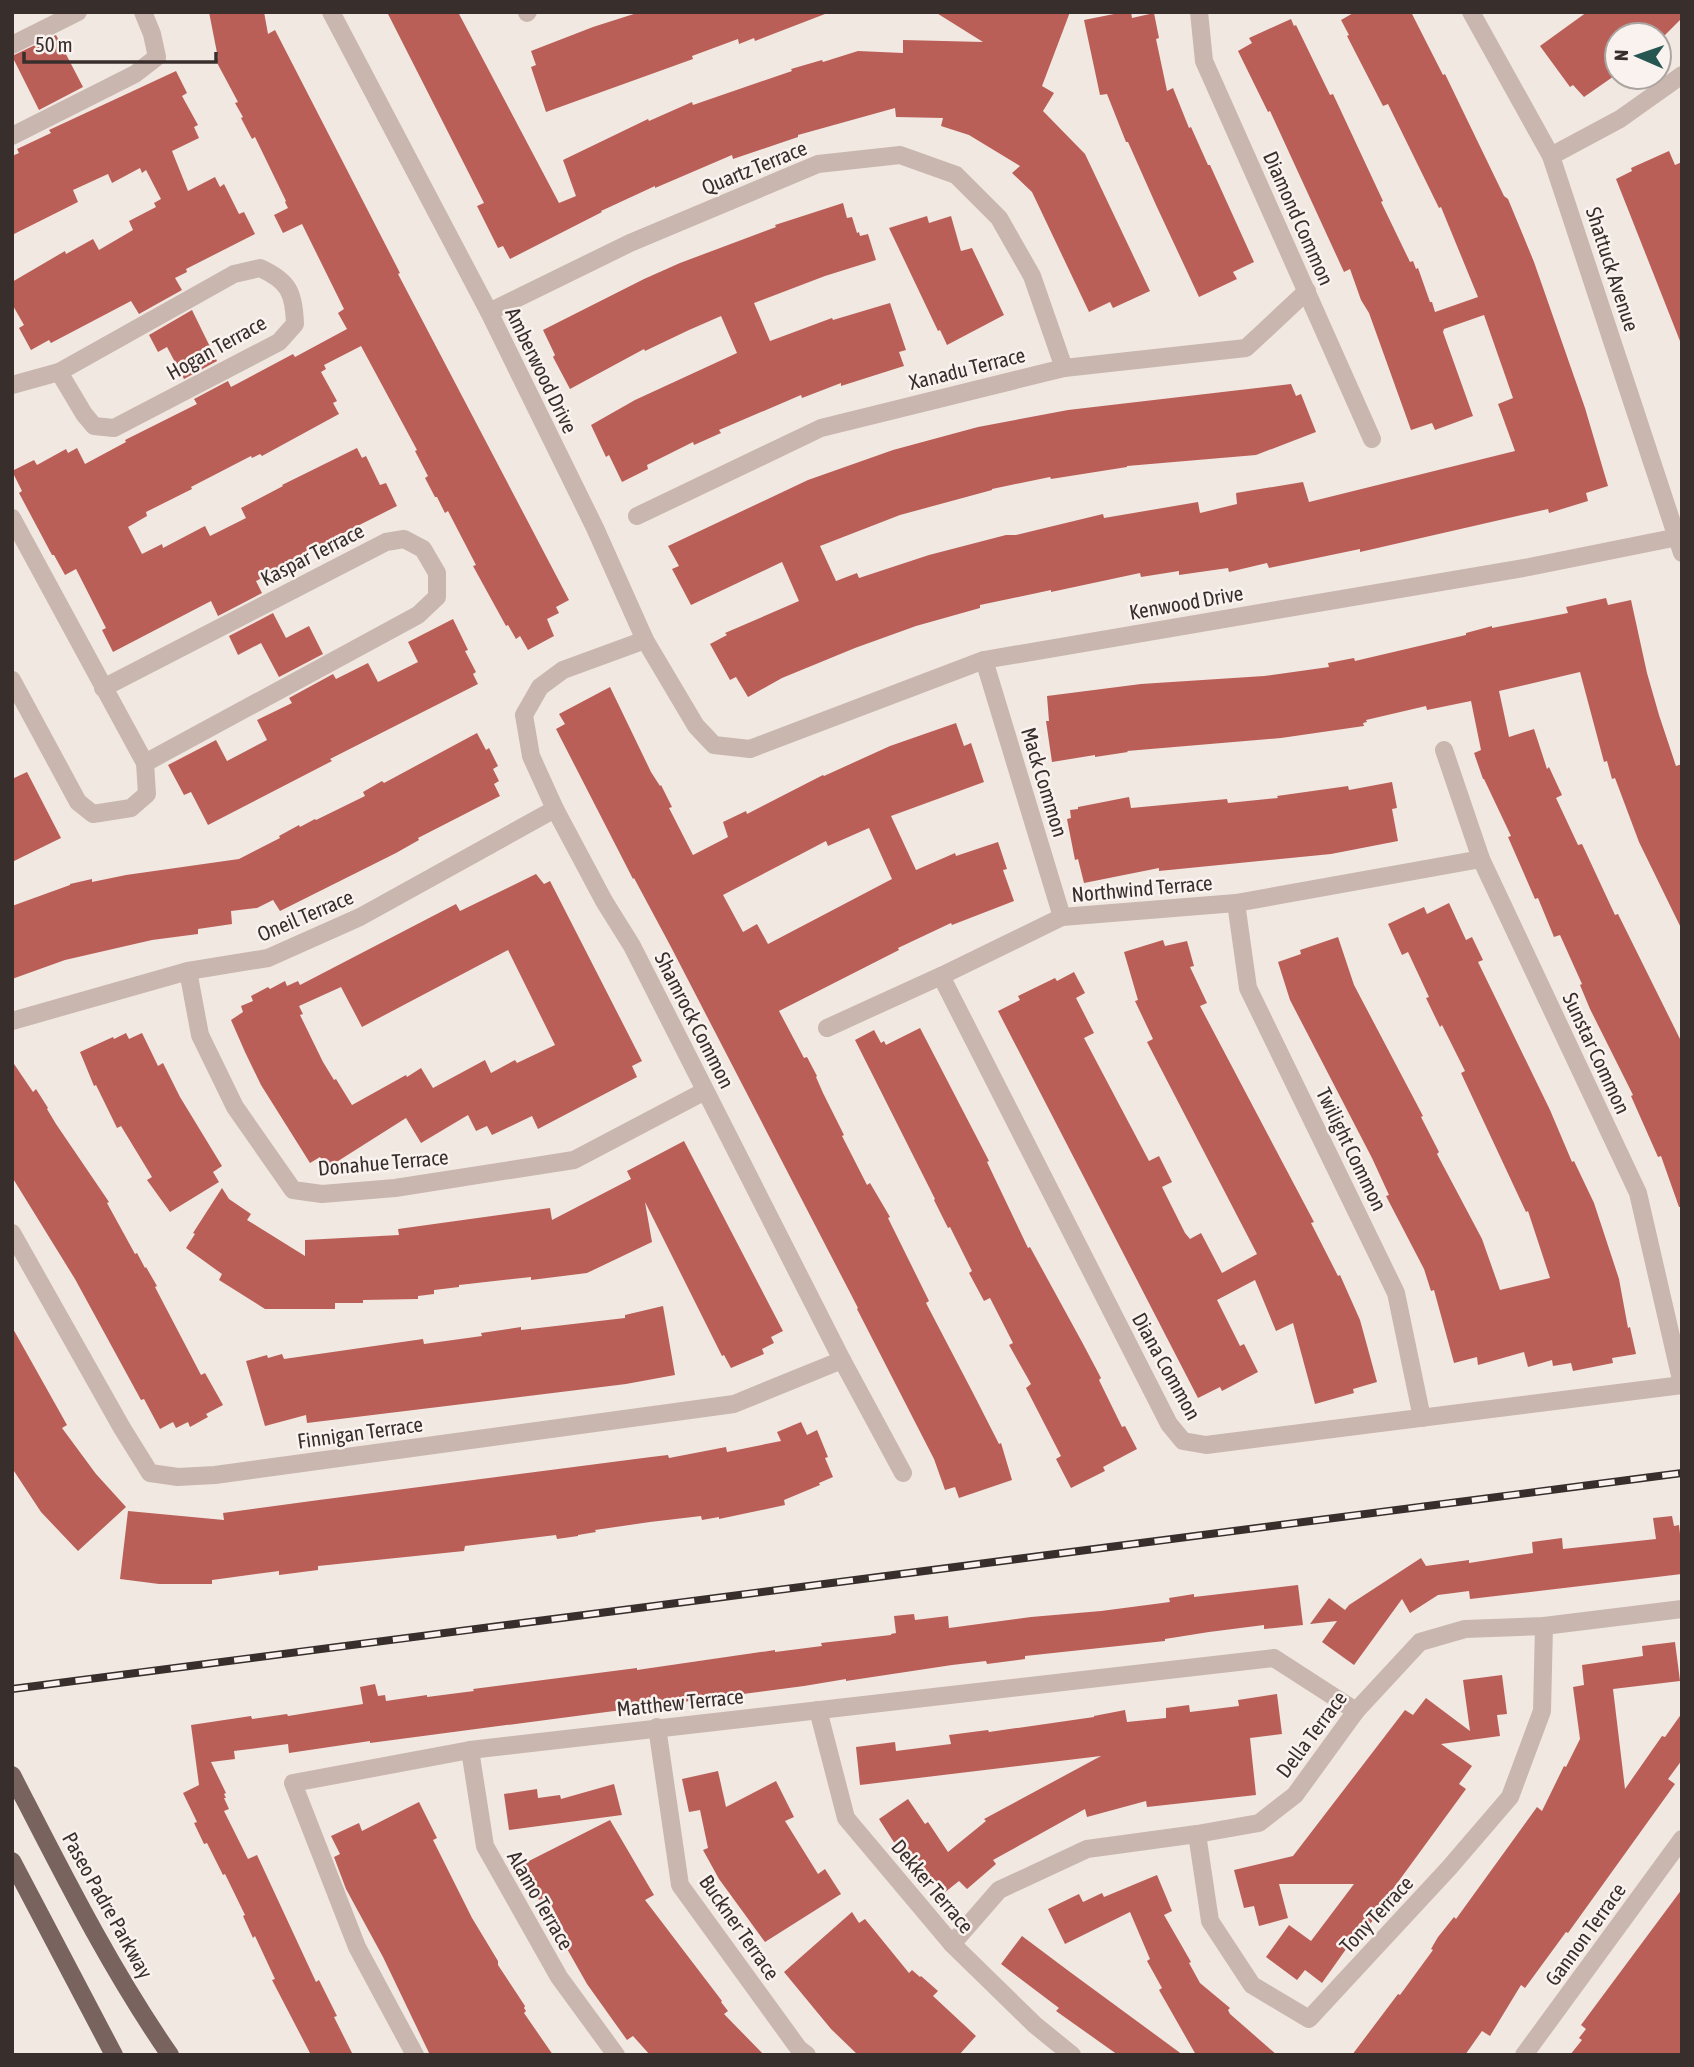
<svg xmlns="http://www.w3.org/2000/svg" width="1694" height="2067" font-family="'Asap Condensed',sans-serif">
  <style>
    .building { fill: #ba5f57; fill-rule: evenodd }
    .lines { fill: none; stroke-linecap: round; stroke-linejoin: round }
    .minor { stroke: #c9b6af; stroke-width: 18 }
    .major { stroke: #79635f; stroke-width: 18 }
    .rail-casing { stroke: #382e2c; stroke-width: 8 }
    .rail { stroke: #f9f2ee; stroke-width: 5; stroke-dasharray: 16; stroke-linecap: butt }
    .labels { text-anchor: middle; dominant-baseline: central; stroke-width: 5; stroke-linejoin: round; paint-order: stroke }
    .street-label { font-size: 21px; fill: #382e2c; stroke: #f9f2ee }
  </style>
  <rect width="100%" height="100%" fill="#f1e8e2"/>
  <g class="building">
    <path d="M209,12h55l4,22 7,-4 125,243 -2,1 171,326 -13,7 3,6 -12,6 7,17 -26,14 -8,-14 -4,3 -8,-14 -2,1 -33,-60 3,-1 -28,-54 -3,2 -8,-16h-2l-10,-19 3,-2 -13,-25 2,-1 -56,-104 -37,19 2,4 -5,3 16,29 -4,2 6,11 -77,42 -2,-2 -8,4 -1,-2 -60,31 1,2 -46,23 1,4 -19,11 14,27 20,-10 1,4 42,-22 5,10 36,-18 -5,-10 42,-22 -1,-1 75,-37 5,10 4,-2 14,29 6,-2 11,23 -99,50 2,3 -44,22 6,12 -44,23 -7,-15 -98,51 -11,-22 4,-2 -30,-59 -11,6 -11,-20h-2l-33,-62 3,-2 -10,-20 22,-11 3,5 29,-16 2,4 9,-5 8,16 41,-22 -1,-2 72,-36 -3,-5 34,-18 3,6 62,-33 2,3 52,-28 -9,-16 6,-4 -42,-85 -19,9 -9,-18 14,-7 -3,-6 1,-1 -31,-64 -3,2 -11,-21 2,-1 -8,-14 3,-1 -23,-43 3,-1z"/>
    <path d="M387,12h71l101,191 17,-7 -13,-36 85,-41 1,2 43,-19 1,3 99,-34 -1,-2 31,-9 1,2 35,-11 45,2v-13l80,2 -48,-30h135l-28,74 12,7 -11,18 42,43 65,137 -37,17 -3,-6 -21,10 -57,-120 -20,-19 8,-7 -51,-31 -28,-9 2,-8 -47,-1 -1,-9 -97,27v2l-65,22 -1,-4 -77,33v-2l-54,25 1,1 -92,47 -7,-13 -5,2 -21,-42 7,-3z"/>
    <path d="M640,12h184l1,2 -70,27 -1,-3 -15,6 -1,-5 -46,17 1,3 -147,53 -15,-45 5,-2 -5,-14 62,-24z"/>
    <path d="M1124,12h7l1,6 22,-5 5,25 -3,1 11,52 6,-3 16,40 2,-1 17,38h2l44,97 -21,10 4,7 -38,18 -43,-92 -28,-63h-2l-19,-48 -7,1 -16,-75z"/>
    <path d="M1355,12h56l32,63 2,-1 59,122 4,3 26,63 51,146 23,78 -22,7 2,8 -39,12 -1,-4 -188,43v-3l-91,19 -2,-5 -38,9 -1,-4 -49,7v-4l-38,6 -1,-4 -89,19v-2l-71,15v3l-64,18 -61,22 -73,30 -34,19 -12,-20 -6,3 -20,-36 17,-9 -2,-2 74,-32 -17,-39 -91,43 -19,-36 7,-3 -11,-20 140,-66 85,-30 85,-23 90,-17 223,-26 5,12 5,-2 15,38 -60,23 -129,11v1l-76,12 -1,-2 -58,12v1l-92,25 -80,31 16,35 21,-8 2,5 70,-23 77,-20h10l87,-21 1,4 94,-16 2,11 37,-9 -1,-11 67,-11 6,20 206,-51 -17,-47 15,-6 -29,-83 -40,14 -1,3 30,84 -38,14 -3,-7 -21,7 -42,-117 -8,-13 -11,-31 -6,3 -74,-161 -2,1 -30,-61 14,-8 -3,-5 42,-19 3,7 2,-1 34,70 3,-1 50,107 -2,1 29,60 3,-1 3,8 2,-1 12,34h2l3,10 43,-15 -37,-90 -2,1 -51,-104 -5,2 -36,-70 2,-1 -8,-15z"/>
    <path d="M1587,12h95v6l-17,17h-48v39l-33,23 -11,-12 -3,2 -30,-41z"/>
    <path d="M56,35l27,52 -44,23 -27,-54z"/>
    <path d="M176,71l11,22 -5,3 16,29 -4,2 5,11 -27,13 16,40 27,-14 5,10 4,-3 15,30 5,-2 11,22 -69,35 1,3 -12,6 7,12 -43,24 -8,-13 -80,42 -2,-3 -18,10 -12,-22 5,-3 -12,-21v-22l53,-31 1,3 27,-15 6,11 34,-20 -4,-9 27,-14 -2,-4 7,-4 -15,-29 -4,3 -2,-5 -28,15 -4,-9 -35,16 5,12 -66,33v-79l7,-3 -2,-4 34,-16 -2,-3z"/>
    <path d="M1669,151l6,14 7,-3v179h-2l-64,-162 16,-8 -1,-3z"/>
    <path d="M843,203l4,15 5,-1 5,16 2,-1 1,4 8,-2 8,26 -51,16 -71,27 16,38 62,-23 1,2 57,-17 16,47 -7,2 5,14 -63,20v-3l-39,15 -1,-3 -82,35 2,3 -27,12 -1,-3 -46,23 1,4 -26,13 -13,-27 -3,2 -15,-32 44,-25 102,-47 -16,-37 -32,14 -44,21 -1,-2 -74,40 -17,-32 2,-2 -12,-25 101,-51 36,-16 96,-36 -1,-2z"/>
    <path d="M927,216l2,7 22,-7 10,35 11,-3 32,67 -57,30 -7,-15 -2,1 -49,-103z"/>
    <path d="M192,310l25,51 -33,18 -17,-32 -9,5 -9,-17z"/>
    <path d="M1606,598l2,7 23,-5 16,73 12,42 17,51 6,-2v166l-43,-88 -24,-64 -3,1 -5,-18 -3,1 -24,-90 -81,19 10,46 25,-8 13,40 2,-2 13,28 -6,3 22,47 4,-1 33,71 3,-1 64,129v164h-3l-18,-51 -3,1 -27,-61 2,-1 -43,-86 -10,-24 2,-1 -22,-49 -6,2 -16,-39 -3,1 -27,-62 3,-1 -27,-57h-1l-9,-26 7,-3 -10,-49 -44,9 -1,-4 -60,14 1,2 -4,1 1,3 -83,12 -154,13 1,1 -33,5v-2l-43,7 -6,-41h3l-2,-25 94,-12 123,-8 65,-9 -1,-4 26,-5 1,3 111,-26v-2l26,-7v2l76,-15 -2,-6z"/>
    <path d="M273,613l13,25 23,-12 14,28 -44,23 -18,-34 -23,12 -9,-19z"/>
    <path d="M453,619l15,31 -3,1 11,21 -3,2 5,10 -148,75 2,2 -124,64 -17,-33 -7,3 -16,-30 48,-25 11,21 40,-21 -10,-20 35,-17 -3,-5 44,-24 3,5 32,-16 10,19 40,-20 -10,-20z"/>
    <path d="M610,687l41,85 9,14 1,-1 11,22 -3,1 24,47 35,-18 -5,-15 23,-11 1,3 76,-39 1,1 66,-30 66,-23 8,23 7,-3 13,39 -93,34 25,54 39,-17 1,3 42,-14 9,27 -4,1 11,31 -62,24 -1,-2 -53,25 1,2 -120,61 25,47 3,-1 10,19 -1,1 7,16 21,42 -2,1 25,49 3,-2 20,34 -2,1 41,83 -3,2 47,90 26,51 2,-1 11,37 -53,18 -4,-11 -10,3 -11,-31 -77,-150 1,-1 -187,-361 -37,-69 -1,1 -77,-150 9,-5 -6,-10zM869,828l23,51 -124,65 -11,-20 -14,8 -20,-37 103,-54 2,5z"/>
    <path d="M477,733l9,17 3,-2 9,18 -5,3 6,12 -5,3 6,12 -82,42 1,2 -23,13 -116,58 -7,-11 -16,8 -26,3 1,13 -34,5v5l-46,6 -87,20 -53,19v-73l58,-21v-1l22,-5v3l34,-7 113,-16 41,-21 -1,-2 20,-11 1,2 15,-8 1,1 49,-24 -2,-4 19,-11 2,2z"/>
    <path d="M27,772l34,66 -49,24v-83z"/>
    <path d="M1392,782l5,26 -5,1 6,32 -67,13 -172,17v-3l-75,15 -6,-24 -3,1 -8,-41 4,-1 -1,-8 8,-1v-2l51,-10 2,11 96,-9 1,4 50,-5 -1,-2 71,-10 1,4z"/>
    <path d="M536,874l8,10 6,-3 92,180 -10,5 5,11 -99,52 -6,-13 -40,19 -5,-9 -11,5 -8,-16 -47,28 -15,-25 -79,50 -7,-11 -10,6 -49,-78 -16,-33 -14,-32 12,-8 -2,-6 12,-5 -2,-5 17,-9 2,2 15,-8 2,5 11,-5 2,4 156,-81 4,7zM508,950l47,95 -38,18 -2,-3 -24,13 -6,-13 -52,28 -12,-20 -14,9 -1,-2 -54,30 -16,-26 -2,1 -11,-18 -23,-47 3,-1 -4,-8 42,-19 21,40z"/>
    <path d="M1449,903l17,37 6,-3 11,23 -5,2 72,148 22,52 2,-1 20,42 25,76 9,49 2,-1 6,27 -24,4 1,5 -40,8 -2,-8 -18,3 -1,-6 -24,7 -4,-15 -46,13 -1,-8 -23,6 -20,-73 -3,1 -7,-22 -38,-73 3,-1 -17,-37 -82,-158 -12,-38 23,-8 -1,-4 38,-13 16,48 69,131 -2,1 18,35 -2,2 45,85 18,51 50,-12 -22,-67 -2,1 -65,-139 4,-2 -23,-46 -2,2 -14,-29 3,-1 -21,-45 -6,3 -14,-31 36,-17 3,7z"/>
    <path d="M1163,940l2,6 22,-5 7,25 -4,1 17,36 -7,3 114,216 -3,1 27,53 2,-1 20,45 17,62 -24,7 1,4 -39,11 -22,-81 -17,8 -21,-51 -38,20 23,46 4,-2 14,28 -36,19 -2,-4 -22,11 -200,-387 22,-11 -2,-4 37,-18 2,3 17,-9 11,21 -9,5 18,35 -10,5 65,123 10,-5 13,26 -10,5 23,46 5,6 11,-6 21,40 35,-19 -110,-212 6,-3 -18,-38 3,-1 -14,-48z"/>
    <path d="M920,1028l69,133 -2,1 41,86 2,-1 52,95 19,36 -2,2 23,47 3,-1 12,23 -34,18 2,4 -34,17 -15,-29 5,-3 -35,-68 5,-4 -22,-39 4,-2 -23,-45 -6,3 -15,-28 3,-2 -22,-44 -2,1 -14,-28 1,-1 -80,-159 19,-10 7,13 3,-2 2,4z"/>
    <path d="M126,1033l3,6 13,-6 16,33 5,-3 17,34 42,69 -9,6 6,10 -49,30 -23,-32 5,-3 -31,-51 -4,2 -21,-43 -2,1 -14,-34 33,-15 1,2z"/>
    <path d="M12,1061l21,31 3,-3 12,19 -1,1 9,15 53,78 -2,1 28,51 2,-1 8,15 1,-1 11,19 -2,1 46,88 4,-2 18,32 -17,9 2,3 -18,10 -2,-5 -12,6 -3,-6 -13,7 -16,-30 -3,1 -66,-121 -63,-102z"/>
    <path d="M684,1141l99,190 -12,6 3,6 -12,6 2,5 -33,14 -7,-13 -2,1 -77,-154 7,40 -65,31 -56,7v-3l-72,8v2l-25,3v4l-16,2v3l-55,1v3h-28v6h-70l-46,-29 3,-6 -36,-26 9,-14 -2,-1 29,-45 7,11 22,15 -4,6 58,36v-16l94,-5 -1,-6 152,-21 2,12 79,-41 -4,-8z"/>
    <path d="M663,1306l12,69 -49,9 -319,39 -1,-8 -41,11 -19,-65 21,-6 1,3 14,-4 2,5 139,-20 1,5 58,-8 -1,-3 40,-6v3l104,-12v-3z"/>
    <path d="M12,1327l55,98 -5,3 34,46 30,33 -48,44 -37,-39 -29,-44z"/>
    <path d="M801,1422l6,13 10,-5 11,27 -3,1 8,19 -14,6 1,2 -36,15 1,5 -66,14v-2l-17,3 -1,-4 -51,6 -55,8 1,2 -18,3v1l-21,3 -1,-4 -91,11 -1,5 -146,15v4l-39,5v-4l-67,9v4h-53l-39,-5 8,-68 96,9 -1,-7 96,-13 332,-43 17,-2 1,3 57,-11 1,5 54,-11 -4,-9z"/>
    <path d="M1672,1516l2,10 5,-1 1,9h2v40l-212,25 -1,-8 -31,4 -28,18 -8,-14 -48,66 -32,-23 15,-21 -27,3 19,-26 16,12 4,-5 72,-47 5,8 43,-6v3l64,-10 -1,-11 30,-4 1,11 93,-10 -3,-21z"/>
    <path d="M1298,1585l5,40 -39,4v-4l-55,7 -44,7v2l-140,15v3l-38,5 -1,-3 -34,4 -106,16v-2l-42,7 -434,57v-2l-81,12 -1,-9 -54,7 1,8 -24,3 15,31 -2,1 2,4h-2l5,11 -5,2 24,48 9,-4 59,127 3,-2 18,36 -3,1 19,38h-42l-39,-75 3,-1 -20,-43 -2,2 -10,-22 2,-1 -20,-41 -2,1 -16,-32 -3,1 -10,-21 3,-1 -14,-29 16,-8 -8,-60 60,-9 1,3 35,-5 1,2 75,-12 -3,-17 15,-3 3,12 7,-1 1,6 41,-6v2l47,-6 -1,-2 164,-21v2l138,-20v2l47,-6 -1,-3 70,-8v-1l5,-1 -2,-17 20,-2 1,6 33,-4 1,12 82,-11 70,-6 69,-9 -1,-4 25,-4v3z"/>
    <path d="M1675,1642l5,39 -67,8 12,100 37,-53 3,1 17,-24v47l-14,19 7,5 -107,149 -2,-1 -41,56 -4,-3 -31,51 -8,-5 -17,24h-113l46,-61 2,1 33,-45 -2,-1 7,-12 16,-20 2,2 81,-112 5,4 22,-45 2,1 14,-28 -7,-52 11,-2 -2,-20 61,-9 -1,-10z"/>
    <path d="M1502,1675l5,39 -10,1 3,21 -59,8 31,22 -13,18 7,5 -87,119 2,1 -21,29 -4,-3 -34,48 -17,-13 -8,10 -31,-23 23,-32 22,16 43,-57h-75l9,34 -29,8 -5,-20 -10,2 -10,-38 59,-14 112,-146 8,5 13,-17 44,33 -7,-51z"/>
    <path d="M1277,1694l5,40 -32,4 6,57 -109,12 -1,-6 -59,16 -2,-8 -92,51 3,4 -29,25 -8,-8 -15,12 -41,-50 -6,4 -18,-28 29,-20 17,25 3,-2 20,30 38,-31 -2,-2 117,-63 -241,29 -4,-38 39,-5 1,9 55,-7 -2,-9 39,-5 1,2 105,-15v-1l31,-6 2,12 39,-4v-10l23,-3 1,7 49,-6 -1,-6z"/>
    <path d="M718,1771l8,36 50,-26 18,36 -9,4 33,53 7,-5 16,25 -76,48 -46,-63 -16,-29 5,-2 -8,-38 -11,2 -7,-33z"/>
    <path d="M614,1784l8,31 -113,15 -5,-36 33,-5 1,9 22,-3 1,4z"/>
    <path d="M419,1802l18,36 -4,2 39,78 26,43v4l27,41 -1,2 2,3 -2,2 29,42h-123l-47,-98 -37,-68 -12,-32 6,-3 -9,-18 28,-13 3,8z"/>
    <path d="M610,1820l44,75 -9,5 77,101 -1,1 7,9 -4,3 40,41h-114l-17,-19 -6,4 -40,-56 -21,-37 5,-3 -24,-47 -8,3 -18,-35z"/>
    <path d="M1157,1875l15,36 -8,4 27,47 -2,1 11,20 30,25 -2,2 2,4 47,41h-81l-37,-65 3,-2 -15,-27 3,-2 -20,-47 -65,32 -17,-35 31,-15 4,8 19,-9 2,4z"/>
    <path d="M1682,1889v166h-112l12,-15 -3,-2 7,-9 -5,-4z"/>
    <path d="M852,1912l7,11 6,-4 44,54 3,-3 8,7 1,-1 17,15 -5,5 43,40 -17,19h-101l-27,-26 -47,-57z"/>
    <path d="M1022,1936l48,36 113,83h-65l-62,-44 3,-3 -58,-44z"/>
  </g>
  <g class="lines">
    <g class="minor">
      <path d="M331,12l158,300 106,216 50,112 51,86 18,19 36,4 234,-89 545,-93 149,-30"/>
      <path d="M1199,12l5,49 168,378"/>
      <path d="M1471,12l80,144 131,397"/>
      <path d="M527,13l1,-1"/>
      <path d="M12,45l66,-33"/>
      <path d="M12,136l123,-62 22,-17 -5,-23 -9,-22"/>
      <path d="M1551,156l69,-37 62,-44"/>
      <path d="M260,268c29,13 34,25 35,56l-16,18 -165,86 -20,-2 -10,-12 -25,-42 175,-98z"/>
      <path d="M489,312l141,-69 188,-79 82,-9 56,20 43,43 33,58 32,92"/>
      <path d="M12,385l47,-13"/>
      <path d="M637,516l184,-88 243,-60 182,-20 61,-57"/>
      <path d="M12,518l133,245 2,31 -16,14 -38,6 -15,-12 -66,-122"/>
      <path d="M645,640l-82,30 -23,17 -16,28 7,41 24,53 49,92 28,45 210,414 61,113"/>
      <path d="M984,660l78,257"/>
      <path d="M103,688l283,-146 18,-3 19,10 14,24v24l-19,18 -273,148"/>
      <path d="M1444,750l37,109 157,334 44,191"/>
      <path d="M1236,903l12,85 148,305 26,125"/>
      <path d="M188,971l12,64 35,72 58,83 29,4 73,-6 179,-28 131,-69"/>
      <path d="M941,976l228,448 14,17 23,4 476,-60"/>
      <path d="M12,1021l176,-50 80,-13 92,-41 195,-108"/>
      <path d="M827,1028l114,-52 121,-59 174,-14 245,-44"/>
      <path d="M12,1233l110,195 28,45 28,4 37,-2 519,-71 108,-44"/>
      <path d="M818,1710l28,108 106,126 83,81 37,30"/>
      <path d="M657,1727l23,158 119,164 8,6"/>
      <path d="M470,1750l15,96 74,131 57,78"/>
      <path d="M1197,1834l13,87 42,64 57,34 140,-151 61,-71 32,-86 2,-85"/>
      <path d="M952,1944l47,-54 88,-41 110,-15 62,-11 36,-28 61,-84 64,-69 45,-13 79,-3 138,-17"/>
      <path d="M415,2055l-58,-108 -64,-164 177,-33 804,-92 82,53"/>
      <path d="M1524,2055l158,-216"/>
    </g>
    <g class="major">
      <path d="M12,1775c49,95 97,192 158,280"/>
      <path d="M12,1861l102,194"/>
    </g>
    <defs>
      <path id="rail" d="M12,1689l1670,-216"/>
    </defs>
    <use href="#rail" class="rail-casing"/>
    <use href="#rail" class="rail"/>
  </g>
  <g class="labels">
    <g class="street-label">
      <text transform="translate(754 167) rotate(-22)">Quartz Terrace</text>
      <text transform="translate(1299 218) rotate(66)">Diamond Common</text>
      <text transform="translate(1613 269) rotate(72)">Shattuck Avenue</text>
      <text transform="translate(216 347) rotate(-29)">Hogan Terrace</text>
      <text transform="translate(967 368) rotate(-14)">Xanadu Terrace</text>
      <text transform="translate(542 370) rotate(64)">Amberwood Drive</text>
      <text transform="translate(312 554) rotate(-27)">Kaspar Terrace</text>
      <text transform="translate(1186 602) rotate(-10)">Kenwood Drive</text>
      <text transform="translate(1045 782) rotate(73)">Mack Common</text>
      <text transform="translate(1142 888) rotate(-5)">Northwind Terrace</text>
      <text transform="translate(305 915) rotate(-23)">Oneil Terrace</text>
      <text transform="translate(695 1020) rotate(63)">Shamrock Common</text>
      <text transform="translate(1597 1053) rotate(65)">Sunstar Common</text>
      <text transform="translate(1352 1149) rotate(64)">Twilight Common</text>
      <text transform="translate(383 1162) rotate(-5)">Donahue Terrace</text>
      <text transform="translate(1167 1366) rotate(61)">Diana Common</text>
      <text transform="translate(360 1432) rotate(-8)">Finnigan Terrace</text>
      <text transform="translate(680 1702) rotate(-6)">Matthew Terrace</text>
      <text transform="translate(1311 1734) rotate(-53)">Della Terrace</text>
      <text transform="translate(933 1886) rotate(50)">Dekker Terrace</text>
      <text transform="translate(541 1900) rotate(60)">Alamo Terrace</text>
      <text transform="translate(108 1905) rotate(61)">Paseo Padre Parkway</text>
      <text transform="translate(1376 1914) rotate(-47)">Tony Terrace</text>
      <text transform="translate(740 1927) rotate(55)">Buckner Terrace</text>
      <text transform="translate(1585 1934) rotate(-54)">Gannon Terrace</text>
    </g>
  </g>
  <rect width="1694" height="2067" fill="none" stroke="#382e2c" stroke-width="28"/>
  <g transform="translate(1638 56) rotate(272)"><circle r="33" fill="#f9f2ee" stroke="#aca4a0" stroke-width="2"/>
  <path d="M0-5L12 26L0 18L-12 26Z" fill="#255652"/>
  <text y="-10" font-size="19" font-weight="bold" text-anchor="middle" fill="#382e2c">N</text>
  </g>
  <path d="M24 52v10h192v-10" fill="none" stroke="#382e2c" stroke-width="3.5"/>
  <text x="35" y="52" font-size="21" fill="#382e2c" stroke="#f9f2ee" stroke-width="5" paint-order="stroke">50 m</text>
</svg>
